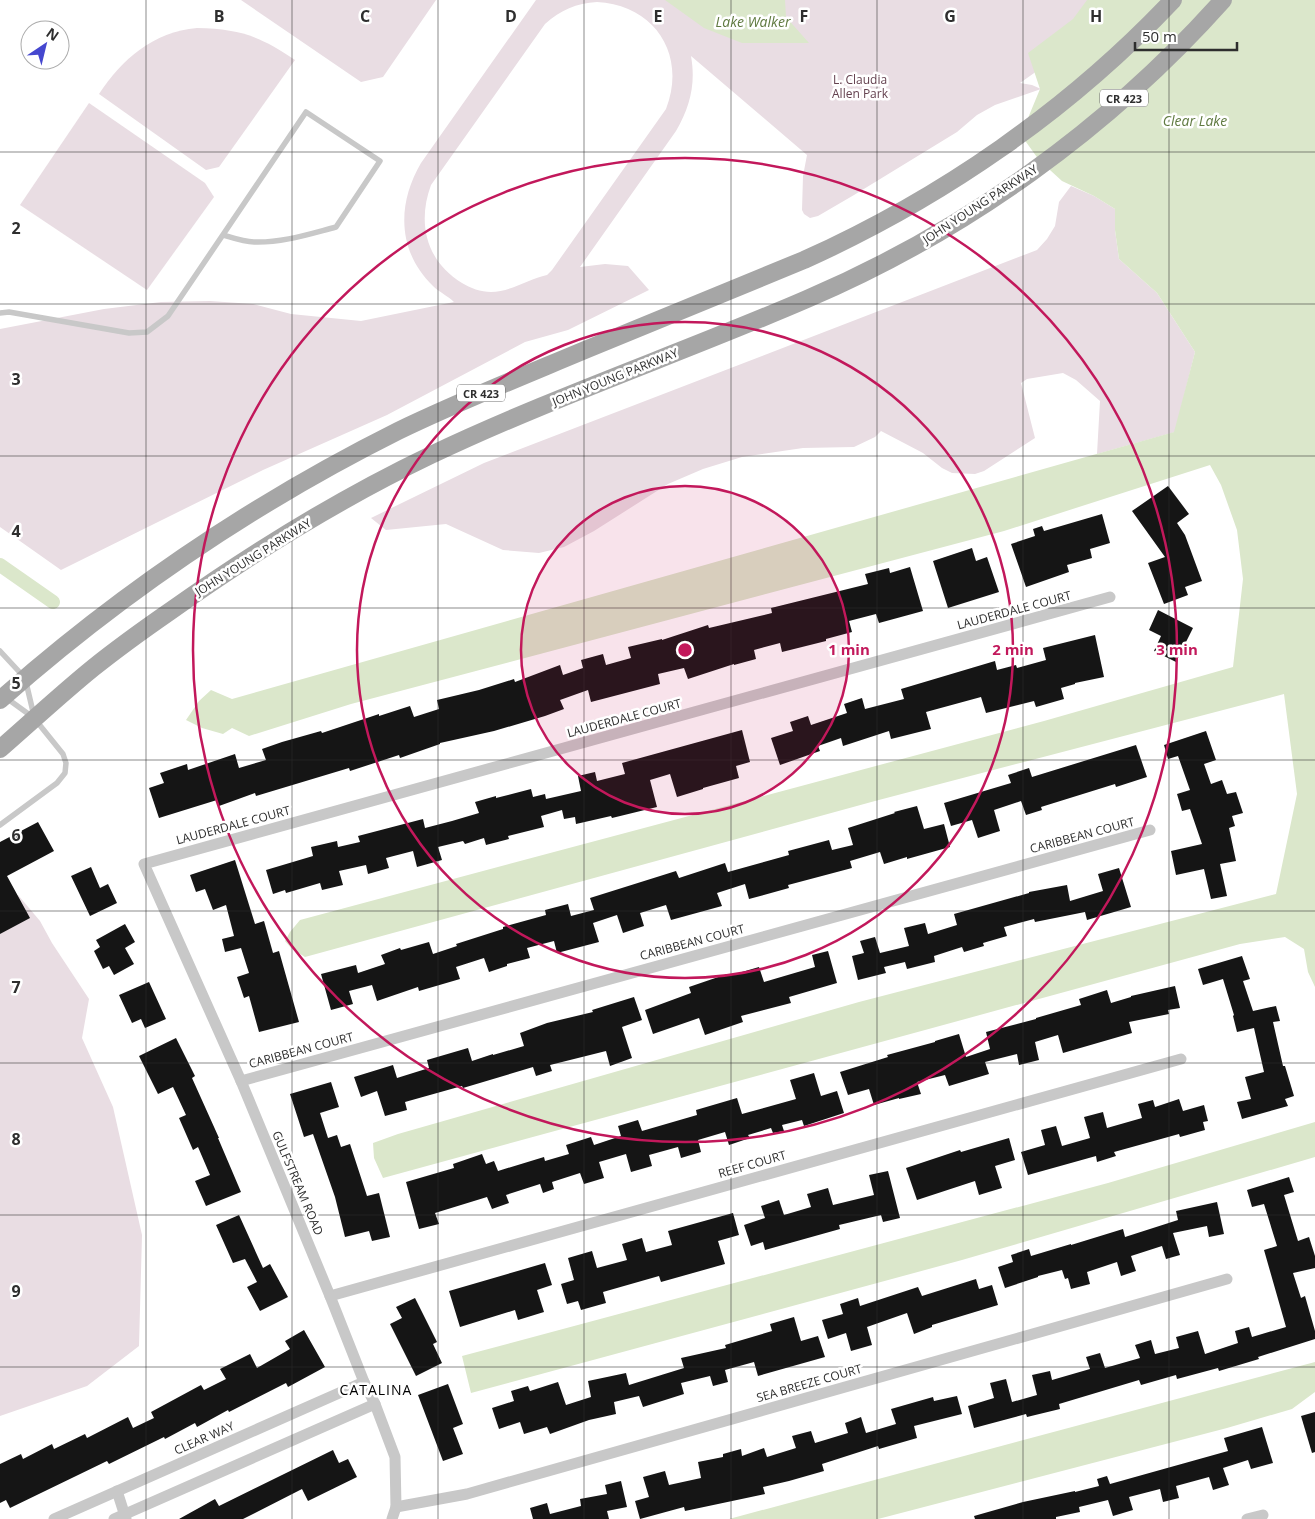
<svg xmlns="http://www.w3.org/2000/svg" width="1315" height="1519" font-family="'Open Sans',sans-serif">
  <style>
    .green { fill: #e9dde3; fill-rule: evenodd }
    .water { fill: #dbe7cb }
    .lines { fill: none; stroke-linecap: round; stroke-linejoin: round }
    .canal { stroke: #dbe7cb; stroke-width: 14 }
    .building { fill: #151515 }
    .service { stroke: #c8c8c8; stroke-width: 5.5 }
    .minor { stroke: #c8c8c8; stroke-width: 11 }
    .primary { stroke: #a6a6a6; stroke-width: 18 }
    .grid { fill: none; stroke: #2e2e2e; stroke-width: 1; stroke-opacity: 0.55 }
    .ring { fill: none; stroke: #c2185b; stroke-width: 2.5 }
    .labels { text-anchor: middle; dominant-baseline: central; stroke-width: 5; stroke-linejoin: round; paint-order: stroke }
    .shield { fill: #fff; stroke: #6d6d6d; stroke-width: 1 }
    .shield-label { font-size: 11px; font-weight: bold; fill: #2e2e2e }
    .park-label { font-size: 12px; fill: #64414f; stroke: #fff }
    .street-label { font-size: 12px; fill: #2e2e2e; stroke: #fff }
    .water-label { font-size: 14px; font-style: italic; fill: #607a41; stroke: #fff }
    .neighbourhood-label { font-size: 14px; letter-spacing: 1px; fill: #000; stroke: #fff }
    .grid-label { font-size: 16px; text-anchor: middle; font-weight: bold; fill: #2e2e2e; stroke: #fff; stroke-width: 5; stroke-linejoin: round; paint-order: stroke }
    .centre { fill: #c2185b; stroke: #fff; stroke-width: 2.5 }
    .ring-label { font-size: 15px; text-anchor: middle; font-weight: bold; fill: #c2185b; stroke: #fff; stroke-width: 5; stroke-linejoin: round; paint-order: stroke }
  </style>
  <rect width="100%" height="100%" fill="#fff"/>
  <g class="green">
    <path d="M241,0h195l-53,77 -22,5z"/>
    <path d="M536,0h554l-46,66 -24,17 12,2 9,4 -46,16 -18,10 -20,17 -103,63 -36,21 -8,2 -6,-4 -2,-4 1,-34 4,-21 -116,-99c5,28 -1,51 -15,75l-96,136 25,-3 23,2 21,24 -81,40 -43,12 -138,73 -124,55 -202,100 -61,-43v-198l104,-20 57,-7 49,-1 43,3 38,10 70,7 93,-19c-6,-6 -15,-10 -21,-16 -36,-35 -36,-82 -12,-123zM597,2c58,3 90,53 69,107l-114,161 -5,5c-18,4 -37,17 -56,17 -10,0 -21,-4 -29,-9 -36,-22 -45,-60 -31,-98l114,-161c16,-14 31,-21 52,-22z"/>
    <path d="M197,28c43,1 63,8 98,32l-76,107 -13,3 -107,-76c23,-35 54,-62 98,-66z"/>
    <path d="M89,103l116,80 9,14 -67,93 -127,-85z"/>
    <path d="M1071,186l23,10 21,13v21l4,29 38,34 38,59 -20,80 -78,22 3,-53 -24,-21 -13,-7 -36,6 -6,4 14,55 -51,33 -9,3 -23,-1 -10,-5 -19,-15 -42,-22 -6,6 -21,10 -51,1 -61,9 -39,12 -35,15 -74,47 -30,16 -25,6 -36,-3 -57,-26 -60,6 -15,-12 113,-55 553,-213 10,-11 8,-13 4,-24z"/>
    <path d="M18,895l22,26 12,22 37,56 -7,39 31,69 29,128 -3,111 -52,40 -87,30v-508z"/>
  </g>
  <g class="water">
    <path d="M665,0h120l1,17 23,26h-67l-38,-15z"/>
    <path d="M1087,0h228v987l-7,-15 -4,-23 -19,-12 -45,7 -857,234 -9,-20 -1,-15 25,-9 461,-132 417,-108 21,-100 -13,-100 -409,107 -570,156 -14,-9 -6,-7 5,-9 10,-12 744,-199 189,-54 10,-88 -6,-49 -16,-45 -11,-20 -206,66 -653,173 -102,32 -17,-8 -9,6 -21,-6 -16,-8 13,-19 12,-11 21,9 942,-267 21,-80 -38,-59 -38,-34 -4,-29v-21l-21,-13 -32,-15 -23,-21 -18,-25 19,-46 -12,-36 45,-34z"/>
    <path d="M1315,1122v35l-353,103 -491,133 -9,-37 646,-173z"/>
    <path d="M1315,1362v30l-23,17 -65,19 -349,91h-149z"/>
  </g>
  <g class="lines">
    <path class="canal" d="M0,565l53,37"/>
  </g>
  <g class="building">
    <path d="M1168,486l21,28 -12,9 8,12 17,46 -17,6 3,8 -24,9 -16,-41 17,-6 -33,-46z"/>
    <path d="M1102,514l8,29 -20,6 2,9 -25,7 2,7 -43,15 -15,-43 24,-8 -2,-7 9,-3 2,5z"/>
    <path d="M972,548l4,13 11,-4 12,35 -51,16 -15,-47z"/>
    <path d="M910,567l13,44 -44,12 -3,-9 -27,7 3,11 -26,7v2l-44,11 -2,-9 -26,7 2,9 -22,6v-1l-46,15 -4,-11 -26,6 2,10 -69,18 -3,-12 -28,10 4,9 -19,7 -51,15 -54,12v1l-40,14 -1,-3 -49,16 -1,-3 -93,28 -1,-3 -36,13 -2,-6 -58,18 -10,-30 15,-5 -4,-10 27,-9 1,6 47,-16 4,14 27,-8 -4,-11 20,-7 39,-11 1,2 57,-19v2l31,-10 4,11 25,-8 -2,-9 42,-10 35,-11 1,3 45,-17 3,10 20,-7 -2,-8 22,-6 3,11 25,-7 -3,-11 34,-8v1l46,-15 1,3 63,-15 -1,-5 97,-24 -3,-10 24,-6 1,5z"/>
    <path d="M1158,610l35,18 -17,34 -22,-11 7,-15 -12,-6z"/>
    <path d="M1095,635l9,42 -29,6v1l-14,4 3,11 -28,8 -2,-6 -48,12 -5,-16 -55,15 5,17 -40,10 -2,-8 -46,15 -2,-8 -23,8 2,5 -40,14 -9,-27 22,-7 -3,-9 18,-6 3,9 36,-12 -3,-9 18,-6 3,11 39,-10 -3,-10 94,-28 2,9 19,-5 1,3 29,-8 -3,-12z"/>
    <path d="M742,730l8,32 -14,4 3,12 -36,10v1l-26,8 -7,-23 -20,6 7,27 -45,11 -1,-2 -35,8 -1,-7 -11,2 -2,-9 -21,6 3,11 -36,9 1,3 -23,6 -2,-7 -19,6 -2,-3 -25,6 4,13 -25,7 -4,-16 -27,7 3,10 -21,6 -2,-9 -27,6 4,14 -21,5 -2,-7 -34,10 -1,-3 -12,4 -7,-24 47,-14 -2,-9 26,-6 1,6 22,-5 -2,-6 65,-17 2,9 27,-7 27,-8 -4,-11 21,-6v2l35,-9 2,8 12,-3 1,5 35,-8 -3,-15 17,-4 2,9 28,-7 -3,-11z"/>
    <path d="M1206,731l10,29 -12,4 7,20 11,-4 5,14 9,-2 7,21 -11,3 3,10 -6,2 7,33 -16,3 7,32 -16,3 -7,-30 -28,6 -5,-24 31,-7 -12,-35 -8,2 -5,-17 13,-4 -12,-34 -10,3 -4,-14z"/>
    <path d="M1136,745l11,32 -31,10 -1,-3 -74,23 1,3 -16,5 -5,-14 -27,9 6,21 -22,7 -6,-18 -21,6 -7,-23 67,-20 -3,-8 21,-7 3,9z"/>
    <path d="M917,806l7,23 20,-5 6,23 -43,12v-2l-23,7 -4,-12 -30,9 2,7 -64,17 1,3 -40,11 -4,-15 -28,9 5,13 -51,14 -5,-15 -26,8 4,13 -21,7 -6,-18 -24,8 6,19 -42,11 -3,-12 -27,7 3,10 -23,6v2l-18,6 -5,-14 -28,9 4,12 -41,12 -1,-4 -41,14 -5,-16 -23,6 4,13 -22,6 -10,-36 35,-9 2,8 27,-9 -4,-9 19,-7 1,2 28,-8 4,12 24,-8 -1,-2 47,-15v-2l43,-12 -1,-5 23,-6 3,12 23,-6 -4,-12 86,-27 3,7 46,-15 3,9 61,-17 -1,-4 41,-11 3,10 21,-5 -5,-17 47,-15 -1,-1z"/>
    <path d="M38,822l16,29 -47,25 23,42 -30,16v-92z"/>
    <path d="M235,860l20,64 9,-3 9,32 6,-2 20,71 -40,10 -10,-36 -5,2 -7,-21 12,-4 -8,-25 -16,4 -3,-13 12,-3 -8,-31 -13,5 -8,-21 -9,3 -6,-17z"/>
    <path d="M91,867l9,21 8,-4 9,19 -27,13 -19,-40z"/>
    <path d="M1119,868l12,39 -44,13 -2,-8 -50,10 -1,-3 -30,8 3,9 -24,7 1,3 -20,6 -2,-5 -28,9 1,6 -28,7 -2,-7 -21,5 2,6 -28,7 -6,-24 12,-3 -4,-12 15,-4 5,16 29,-7 -5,-18 21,-5 3,11 29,-9 -3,-11 75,-21v-1l38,-7 3,16 33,-10 -5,-17z"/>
    <path d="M125,924l10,18 -10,6 9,16 -20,11 -5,-9 -6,3 -9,-18 6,-4 -4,-7z"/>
    <path d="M828,951l9,32 -48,14 2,6 -50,13 2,6 -38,13 -6,-17 -46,16 -8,-24 46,-17 -2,-6 38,-13 1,2 31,-9 5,15 51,-15 -3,-12z"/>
    <path d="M1242,956l8,23 -7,2 10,30 23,-5 4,15 -7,1 10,44h2l9,30 -9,3 3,7 -46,13 -5,-17 14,-3 -6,-22 19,-5 -10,-44 -17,4 -4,-16 1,-1 -11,-36 -20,6 -5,-16z"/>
    <path d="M149,982l17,37 -21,9 -4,-9 -9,4 -13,-28z"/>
    <path d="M1175,986l5,22 -12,2 1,4 -40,8 3,11 -69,20 -5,-18 -23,7 4,18 -20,5 -2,-11 -32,8 4,12 -40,12 -4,-11 -28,7 4,12 -22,5v-1l-25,7 -5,-16 -21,6 -8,-23 48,-15 -1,-2 48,-13v-1l24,-7 7,23 24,-8 -4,-17 50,-13v-1l45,-13 -2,-6 28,-9 4,13 20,-6v-1z"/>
    <path d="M634,997l8,23 -20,7 10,31 -22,8 -4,-15 -56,14 2,6 -16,5 -3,-9 -70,21 -1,-2 -57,16 2,8 -22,6 -8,-25 -16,6 -7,-20 39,-12 4,13 32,-10 -2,-8 41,-12 4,13 21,-7v1l31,-9 -4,-13 27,-10 46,-11 -1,-2z"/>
    <path d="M176,1038l19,38 -3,2 27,60h-1l23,54 -35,14 -11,-25 15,-6 -12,-28 -5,3 -14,-32 7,-3 -13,-28 -15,7 -19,-38z"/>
    <path d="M814,1073l7,23 16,-5 7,22 -40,13 -2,-6 -20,5 2,6 -11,2 -2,-5 -23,7 2,3 -21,7 -4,-13 -27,8 3,12 -20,6 -3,-11 -29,8 3,11 -21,6 -5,-18 -27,8 5,16 -20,6 -4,-11 -28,9 2,7 -11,4 -3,-9 -34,11 3,8 -17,6 -5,-12 -52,16 4,11 -20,5 -13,-47 48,-14 -1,-4 29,-10 4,10 8,-3 4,10 46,-14 1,4 24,-7 -3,-9 25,-8 3,8 27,-9 -3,-10 20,-6 4,11 55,-16 -1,-5 41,-12 5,16 54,-15 -6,-19z"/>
    <path d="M331,1082l8,25 -19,6 8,25 9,-3 4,12 9,-3 17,52 12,-3 11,44 -18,4 -3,-10 -24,6 -10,-40 -22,-63 -9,3 -14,-43z"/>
    <path d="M1179,1099l4,12 21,-6 4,16 -5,1 2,8 -25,7 -1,-3 -65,18 2,4 -19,6 -1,-6 -68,19 -7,-23 24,-7 -4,-15 15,-4 6,20 28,-8 -6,-21 19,-5 4,16 35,-10 -4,-14 15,-4 2,7z"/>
    <path d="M1009,1138l6,22 -20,6 7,22 -23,7 -4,-14 -58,19 -11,-32 54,-18 1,2z"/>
    <path d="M888,1171l12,47 -17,4 -2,-7 -42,10 1,4 -75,21 -2,-8 -12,4 -7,-21 21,-7 -4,-12 18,-6 5,15 27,-8 -4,-13 21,-6 5,17 41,-10 -5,-20z"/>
    <path d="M1289,1177l5,15 -10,3 14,46 11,-4 6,19v12l-22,5 8,25 4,-2 10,35v8l-57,18 1,2 -40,12 -1,-3 -41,11 -1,-4 -35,10 -2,-5 -80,24 1,5 -33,8 -1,-3 -52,14 -6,-22 26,-8 -4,-15 16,-4 6,23 25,-7 -5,-20 18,-4 2,9 38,-11 -4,-12 14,-4 5,15 35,-10 -5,-13 16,-5 4,14 24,-6 -3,-11 22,-6 7,23 33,-11 -3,-12 14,-4 3,10 34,-10 -22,-77 13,-4 -13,-42 -12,3 -5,-17z"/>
    <path d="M1217,1202l7,32 -15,3 -2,-11 -34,7 7,22 -14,4 -4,-13 -31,10 5,15 -15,5 -4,-14 -30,10 3,12 -19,5 -3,-11 -3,1 -3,-9 -24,6v1l-33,11 -7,-21 15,-5 -2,-7 18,-6 2,7 40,-12v1l52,-16 2,8 53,-17 -2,-9z"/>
    <path d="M733,1213l6,22 -21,6 7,23 -64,18 -2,-6 -56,16 3,11 -25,7 -3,-9 -11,3 -6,-20 13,-4 -6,-22 24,-7 5,17 30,-8 -5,-16 20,-6 4,14 26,-7 -4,-14z"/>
    <path d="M239,1215l24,53 7,-4 18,33 -28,14 -13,-24 10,-5 -12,-23 -12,4 -17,-38z"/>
    <path d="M545,1263l7,22 -15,5 7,22 -26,8 -3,-10 -55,17 -11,-36z"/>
    <path d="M976,1279l3,10 13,-4 6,20 -66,20v2l-18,7 -7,-21 -40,14 5,18 -21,6 -5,-18 -18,6 -6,-19 21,-6 -3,-10 18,-6 2,8 58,-19 4,9z"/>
    <path d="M415,1298l22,44 -4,2 9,19 -26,13 -26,-52 12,-6 -6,-11z"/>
    <path d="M794,1317l7,24 17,-5 7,21 -67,19 -4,-14 -29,8 3,12 -15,4 -3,-10 -29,7 3,11 -41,13 -4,-11 -25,6 2,12 -27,6 -39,14 -3,-7 -23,7 -4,-12 -21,7 -7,-21 22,-7 -3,-10 17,-5 2,5 28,-9 8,23 25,-8 -3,-16 38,-8 3,12 55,-17 -3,-10 45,-10 -1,-3 47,-14 -2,-7z"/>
    <path d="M304,1330l21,37 -37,20 -2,-4 -57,29 -1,-2 -31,17 -2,-4 -30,16 -1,-2 -55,27 -2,-3 -97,47 -4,-8 -6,3v-39l21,-10 2,5 29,-15 2,5 31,-15 2,4 41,-21 5,11 21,-10 -3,-6 50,-27 3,5 22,-11 -6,-10 30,-15 7,14 33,-19 -5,-8z"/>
    <path d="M448,1384l15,40 -10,4 10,26 -20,7 -25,-66z"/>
    <path d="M957,1396l5,18 -48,12 3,12 -38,11 -1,-3 -56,18 2,7 -35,10 -26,6 2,7 -80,17 -1,-4 -44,12 -5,-18 14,-4 -6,-20 22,-6 4,14 32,-7 -3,-16 25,-5v-3l18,-5 1,7 22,-8 3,9 29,-9 -4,-12 19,-5 4,12 33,-10 -3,-10 16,-6 5,16 30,-9 -5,-15 42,-12 1,4z"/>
    <path d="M1315,1412v40l-3,1 -11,-37z"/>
    <path d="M1262,1427l11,36 -22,6 -3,-9 -25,8 6,17 -16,5 -4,-13 -33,9 3,12 -16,4 -3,-13 -31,8 4,13 -20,6 -5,-16 -29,7 1,5 -24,5v2h-81l-1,-3 49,-14 52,-11v1l24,-6 -2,-7 10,-3 3,8 118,-33 -4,-13z"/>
    <path d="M333,1450l6,13 9,-4 9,18 -49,24 -6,-12 -59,30h-64l36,-20 4,7z"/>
    <path d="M621,1481l6,26 -20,4 2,8h-76l-3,-11 17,-5 3,11 31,-8 -1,-7 27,-5 -2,-9z"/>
  </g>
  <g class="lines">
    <g class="service">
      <path d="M0,313l9,-1 120,21 18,-1 21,-16 138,-204 74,49 -44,66c-27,7 -54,16 -82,15 -10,0 -21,-4 -31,-7"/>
      <path d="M0,651l25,27 9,38"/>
      <path d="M0,825l57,-42 8,-10 1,-10 -3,-9 -29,-36 -29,-21"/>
    </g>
    <g class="minor">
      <path d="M241,1081l909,-251"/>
      <path d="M330,1296l851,-237"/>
      <path d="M117,1491l9,28"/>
      <path d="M396,1507l71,-13 760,-215"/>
      <path d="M54,1519l310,-137"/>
      <path d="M114,1519l261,-115"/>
      <path d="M392,1519l4,-12 -1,-50 -20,-53 -11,-22 -34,-86 -89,-215 -97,-217 966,-267"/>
      <path d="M1247,1519l16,-4"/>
    </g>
    <g class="primary">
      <path d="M0,700c121,-107 254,-197 398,-269 62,-30 125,-55 187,-81 73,-30 146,-60 219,-90 138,-62 265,-150 369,-260"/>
      <path d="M0,749c31,-27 61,-55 93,-81 25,-20 50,-38 76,-56 83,-59 170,-113 262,-157 122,-58 251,-102 376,-156 157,-67 302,-171 416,-299"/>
    </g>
  </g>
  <path class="grid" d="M146,0v1519M292,0v1519M438,0v1519M584,0v1519M731,0v1519M877,0v1519M1023,0v1519M1169,0v1519M0,152h1315M0,304h1315M0,456h1315M0,608h1315M0,760h1315M0,911h1315M0,1063h1315M0,1215h1315M0,1367h1315"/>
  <circle cx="685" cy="650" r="164" fill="#c2185b" fill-opacity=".12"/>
  <g class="ring">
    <circle cx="685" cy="650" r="164"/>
    <circle cx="685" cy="650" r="328"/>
    <circle cx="685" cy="650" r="492"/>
  </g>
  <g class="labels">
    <g class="shield">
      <rect x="1100" y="89.5" width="48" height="17" rx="4"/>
      <rect x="457" y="384.5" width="48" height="17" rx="4"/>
    </g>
    <g class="shield-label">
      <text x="1124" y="98">CR 423</text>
      <text x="481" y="393">CR 423</text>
    </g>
    <g class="park-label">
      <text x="860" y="79">L. Claudia<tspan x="860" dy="14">Allen Park</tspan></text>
    </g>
    <g class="street-label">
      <text transform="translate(980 204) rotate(-33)">JOHN YOUNG PARKWAY</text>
      <text transform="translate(615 377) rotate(-22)">JOHN YOUNG PARKWAY</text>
      <text transform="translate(253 557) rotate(-32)">JOHN YOUNG PARKWAY</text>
      <text transform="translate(1014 610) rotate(-15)">LAUDERDALE COURT</text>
      <text transform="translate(624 718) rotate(-15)">LAUDERDALE COURT</text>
      <text transform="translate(233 825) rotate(-15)">LAUDERDALE COURT</text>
      <text transform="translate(1082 835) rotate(-15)">CARIBBEAN COURT</text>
      <text transform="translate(692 942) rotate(-15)">CARIBBEAN COURT</text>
      <text transform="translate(301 1050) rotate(-15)">CARIBBEAN COURT</text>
      <text transform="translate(752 1164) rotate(-16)">REEF COURT</text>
      <text transform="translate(298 1183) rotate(67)">GULFSTREAM ROAD</text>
      <text transform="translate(809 1383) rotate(-16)">SEA BREEZE COURT</text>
      <text transform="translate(204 1438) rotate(-24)">CLEAR WAY</text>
    </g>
    <g class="water-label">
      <text x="753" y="21">Lake Walker</text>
      <text x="1195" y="120">Clear Lake</text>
    </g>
    <g class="neighbourhood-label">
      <text x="376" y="1389">CATALINA</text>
    </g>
  </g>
  <g class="grid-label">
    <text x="219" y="22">B</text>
    <text x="365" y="22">C</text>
    <text x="511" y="22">D</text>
    <text x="658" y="22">E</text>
    <text x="804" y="22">F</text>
    <text x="950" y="22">G</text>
    <text x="1096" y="22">H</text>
    <text x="16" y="234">2</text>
    <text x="16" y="385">3</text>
    <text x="16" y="537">4</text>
    <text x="16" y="689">5</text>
    <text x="16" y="841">6</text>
    <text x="16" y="993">7</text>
    <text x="16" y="1145">8</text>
    <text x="16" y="1297">9</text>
  </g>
  <circle cx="685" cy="650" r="8" class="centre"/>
  <g class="ring-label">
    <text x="849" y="655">1 min</text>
    <text x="1013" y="655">2 min</text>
    <text x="1177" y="655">3 min</text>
  </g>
  <g transform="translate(45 45) rotate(35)"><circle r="24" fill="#ffffff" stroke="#ababab"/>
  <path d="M0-4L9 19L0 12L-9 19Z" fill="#4547cf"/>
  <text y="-8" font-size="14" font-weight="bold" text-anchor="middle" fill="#2e2e2e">N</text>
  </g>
  <path d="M1135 42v8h102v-8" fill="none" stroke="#2e2e2e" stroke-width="2.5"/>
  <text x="1142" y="42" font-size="15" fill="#2e2e2e" stroke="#ffffff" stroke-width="4" paint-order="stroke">50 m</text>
</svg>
